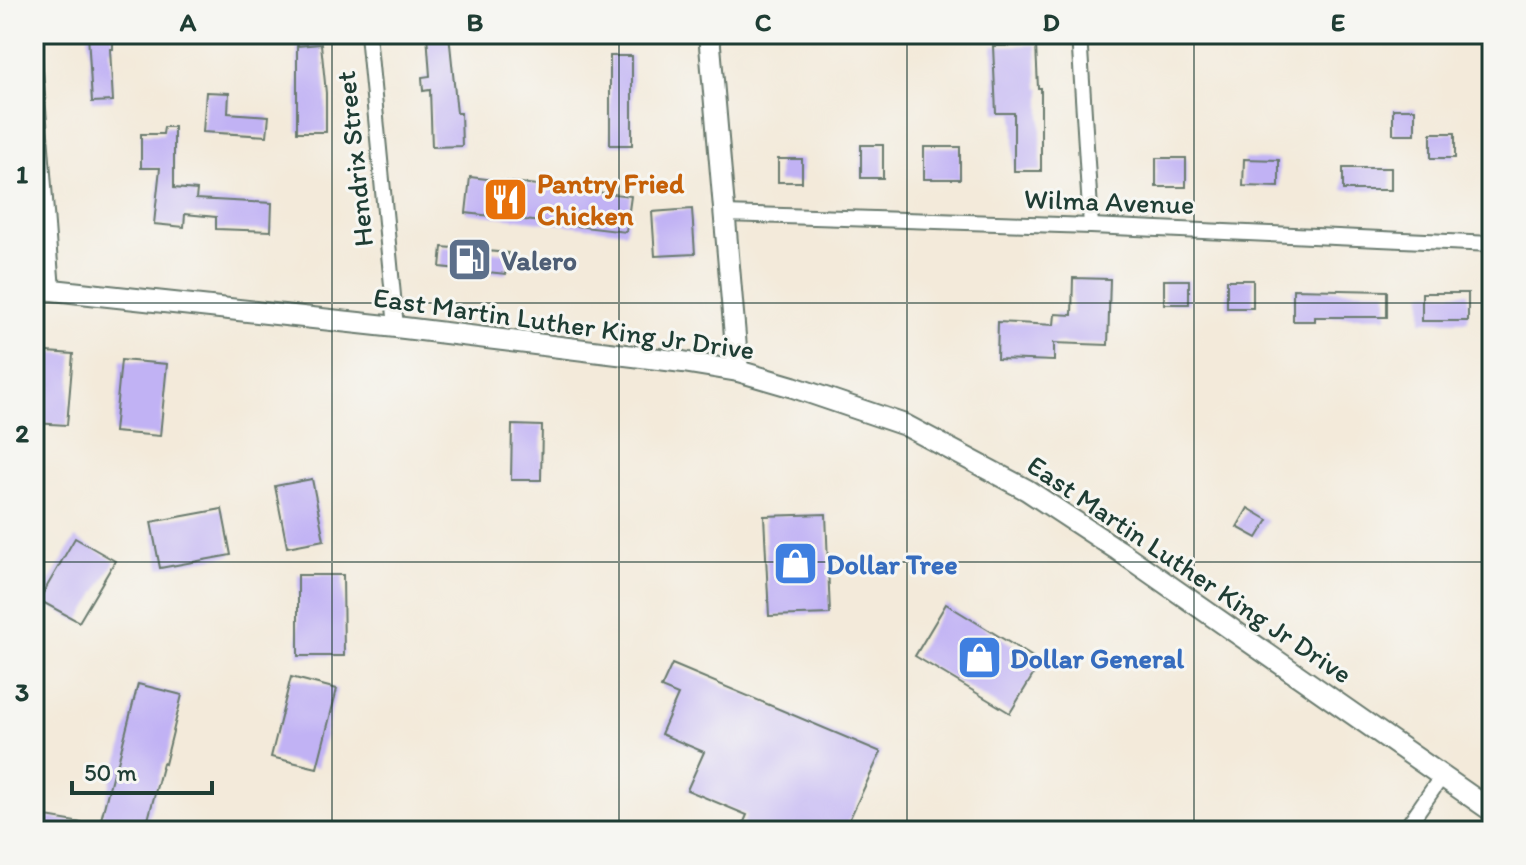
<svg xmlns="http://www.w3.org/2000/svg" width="1526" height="865" font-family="Itim,sans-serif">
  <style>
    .building { fill: #c1b2f4 }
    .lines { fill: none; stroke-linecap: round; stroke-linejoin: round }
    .street-casing { stroke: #697a6e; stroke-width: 18 }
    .secondary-casing { stroke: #697a6e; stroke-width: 24 }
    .street { stroke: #fff; stroke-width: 14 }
    .secondary { stroke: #fff; stroke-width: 20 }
    .grid { fill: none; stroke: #1f3d34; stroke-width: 2; stroke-opacity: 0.55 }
    .labels { text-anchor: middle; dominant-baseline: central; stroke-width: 6; stroke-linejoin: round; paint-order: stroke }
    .street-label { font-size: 28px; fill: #1f3d34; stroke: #f6f6f2 }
    .food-label { font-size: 28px; font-weight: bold; fill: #c56008; stroke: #f6f6f2; text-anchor: start }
    .service-label { font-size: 28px; font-weight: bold; fill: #4e5e75; stroke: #f6f6f2; text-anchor: start }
    .shop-label { font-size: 28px; font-weight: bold; fill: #366cbe; stroke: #f6f6f2; text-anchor: start }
    .neatline { fill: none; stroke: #1f3d34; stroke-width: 3 }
    .grid-label { font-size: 26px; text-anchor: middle; font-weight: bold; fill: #1f3d34 }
  </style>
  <rect width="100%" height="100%" fill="#f6f6f2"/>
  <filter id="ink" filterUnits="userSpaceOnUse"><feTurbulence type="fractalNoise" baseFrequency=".0125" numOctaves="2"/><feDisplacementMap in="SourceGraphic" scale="16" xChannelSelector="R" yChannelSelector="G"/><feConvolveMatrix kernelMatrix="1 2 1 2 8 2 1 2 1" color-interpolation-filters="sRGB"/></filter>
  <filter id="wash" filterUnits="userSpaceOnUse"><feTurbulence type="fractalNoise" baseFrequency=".006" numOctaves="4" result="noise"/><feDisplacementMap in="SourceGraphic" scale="32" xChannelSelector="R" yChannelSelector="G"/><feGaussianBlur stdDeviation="1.8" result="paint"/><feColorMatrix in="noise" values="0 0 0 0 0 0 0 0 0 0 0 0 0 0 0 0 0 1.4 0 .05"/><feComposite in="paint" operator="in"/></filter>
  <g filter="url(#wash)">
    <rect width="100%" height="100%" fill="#f3eada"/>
    <g id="blocks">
      <g class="building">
        <path d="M88,34h25v15h-3l3,52 -21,1z"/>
        <path d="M427,34h22l8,79h4l1,33 -30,1 -2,-57 -7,1 -1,-14 8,-1z"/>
        <path d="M321,44l5,49v39h-29v-86z"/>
        <path d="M1036,45l2,43h3v83h-27v-58h-18l-3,-67z"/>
        <rect x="610" y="56" width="22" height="89"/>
        <path d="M206,92l23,1 -1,20 41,3 -2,20 -64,-4z"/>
        <rect x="1393" y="109" width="22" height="25"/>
        <path d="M164,127h10v61l23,2 -1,9 76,4 -1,28 -55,-2v-12l-31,-3 -1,13 -30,-3 6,-56h-19v-34h22z"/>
        <rect x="1431" y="133" width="24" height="25"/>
        <rect x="861" y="145" width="22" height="33"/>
        <rect x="924" y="147" width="36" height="32"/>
        <rect x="1156" y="158" width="30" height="29"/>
        <rect x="778" y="159" width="24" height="23"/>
        <path d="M1244,159l35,1v27l-36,-1z"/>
        <rect x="1343" y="168" width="48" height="22"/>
        <path d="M470,177l161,19 -5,36 -160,-19z"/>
        <path d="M692,209l3,45 -40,2 -3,-44z"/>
        <path d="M442,247l66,6 -2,21 -66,-7z"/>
        <path d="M1073,278l37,1 -2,66 -54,-2v18l-57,-2 1,-37 56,3 1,-11 17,1z"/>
        <rect x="1164" y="280" width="25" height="24"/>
        <rect x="1227" y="280" width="26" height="28"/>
        <path d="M1293,289l94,2v26h-72v4h-22z"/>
        <rect x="1422" y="293" width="46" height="28"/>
        <path d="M34,351l39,3 -6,71 -33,-2z"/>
        <path d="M121,360l46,4 -7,72 -46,-4z"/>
        <path d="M512,425l30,1 -1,54h-30z"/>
        <path d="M312,479l12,61 -37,7 -12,-61z"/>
        <path d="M1248,508l20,12 -11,18 -20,-11z"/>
        <path d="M222,509l9,46 -71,13 -9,-46z"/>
        <path d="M826,514l4,100 -61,2 -5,-100z"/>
        <path d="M75,538l40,23 -36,61 -40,-22z"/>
        <path d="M298,575h45l1,81h-46z"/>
        <path d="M946,604l95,58 -31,51 -95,-57z"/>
        <path d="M672,664l209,88 -37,79h-104l7,-16 -60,-25 17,-38 -43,-18 17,-39 -17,-7z"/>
        <path d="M291,677l46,12 -20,79 -46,-11z"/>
        <path d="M138,684l44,11 -17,69 -2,-1 -18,68h-47l16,-62 2,1z"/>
        <path d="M34,815l48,8 -1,8h-47z"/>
      </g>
    </g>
  </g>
  <g filter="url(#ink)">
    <use href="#blocks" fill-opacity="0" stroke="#697a6e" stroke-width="2"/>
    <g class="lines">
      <defs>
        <g id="street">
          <path d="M368,34l28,293"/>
          <path d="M1079,34l12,192"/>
          <path d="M34,57l18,233"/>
          <path d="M724,214l367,12 401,18"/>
          <path d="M1404,831l38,-55"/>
        </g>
        <g id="secondary">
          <path d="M709,34l29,337"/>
          <path d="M34,288l362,39 287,35 55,9 55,16 112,38 122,65 91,60 374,261"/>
        </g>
      </defs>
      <use href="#street" class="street-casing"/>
      <use href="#secondary" class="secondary-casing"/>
      <use href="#street" class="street"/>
      <use href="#secondary" class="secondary"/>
    </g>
  </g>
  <path class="grid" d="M332,34v797M619,34v797M907,34v797M1194,34v797M34,303h1458M34,562h1458"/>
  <defs>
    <symbol id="restaurant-square" viewBox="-11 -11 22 22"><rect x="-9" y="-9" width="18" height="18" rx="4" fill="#e8710a" stroke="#f6f6f2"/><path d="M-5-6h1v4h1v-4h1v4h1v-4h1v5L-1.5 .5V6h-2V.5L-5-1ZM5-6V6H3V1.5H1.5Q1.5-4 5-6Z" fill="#fff"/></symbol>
    <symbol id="fuel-square" viewBox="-11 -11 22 22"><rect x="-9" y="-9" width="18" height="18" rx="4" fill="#5c6f8a" stroke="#f6f6f2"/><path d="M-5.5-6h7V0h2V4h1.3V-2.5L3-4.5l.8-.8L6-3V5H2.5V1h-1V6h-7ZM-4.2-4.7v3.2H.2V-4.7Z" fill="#fff"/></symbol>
    <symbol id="shop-square" viewBox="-11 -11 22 22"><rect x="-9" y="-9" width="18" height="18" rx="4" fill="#3f7fe0" stroke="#f6f6f2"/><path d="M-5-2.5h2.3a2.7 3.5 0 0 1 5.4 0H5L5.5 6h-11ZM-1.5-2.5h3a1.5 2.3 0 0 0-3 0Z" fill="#fff"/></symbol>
  </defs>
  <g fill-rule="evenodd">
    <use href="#restaurant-square" x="480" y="174" width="51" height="51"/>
    <use href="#fuel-square" x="444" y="234" width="51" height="51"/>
    <use href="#shop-square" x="770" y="538" width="51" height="51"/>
    <use href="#shop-square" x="954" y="632" width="51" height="51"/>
  </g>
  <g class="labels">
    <g class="street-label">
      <text transform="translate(354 159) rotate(-96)">Hendrix Street</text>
      <text transform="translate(1109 201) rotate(2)">Wilma Avenue</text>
      <text transform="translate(564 323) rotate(8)">East Martin Luther King Jr Drive</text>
      <text transform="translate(1190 569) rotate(34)">East Martin Luther King Jr Drive</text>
    </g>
    <g class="food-label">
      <text x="537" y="183">Pantry Fried<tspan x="537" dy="32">Chicken</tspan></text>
    </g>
    <g class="service-label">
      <text x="501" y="260">Valero</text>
    </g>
    <g class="shop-label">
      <text x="826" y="564">Dollar Tree</text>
      <text x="1010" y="658">Dollar General</text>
    </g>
  </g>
  <rect width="1526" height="865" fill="none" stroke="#f6f6f2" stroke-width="88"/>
  <path d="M72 781v12h140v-12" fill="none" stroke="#1f3d34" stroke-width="4"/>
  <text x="84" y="781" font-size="24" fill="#1f3d34" stroke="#f6f6f2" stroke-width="6" paint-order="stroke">50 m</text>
  <rect x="44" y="44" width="1438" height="777" class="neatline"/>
  <g class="grid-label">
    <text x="188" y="31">A</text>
    <text x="475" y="31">B</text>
    <text x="763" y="31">C</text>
    <text x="1051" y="31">D</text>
    <text x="1338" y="31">E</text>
    <text x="22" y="183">1</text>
    <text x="22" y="442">2</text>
    <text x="22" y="701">3</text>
  </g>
</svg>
